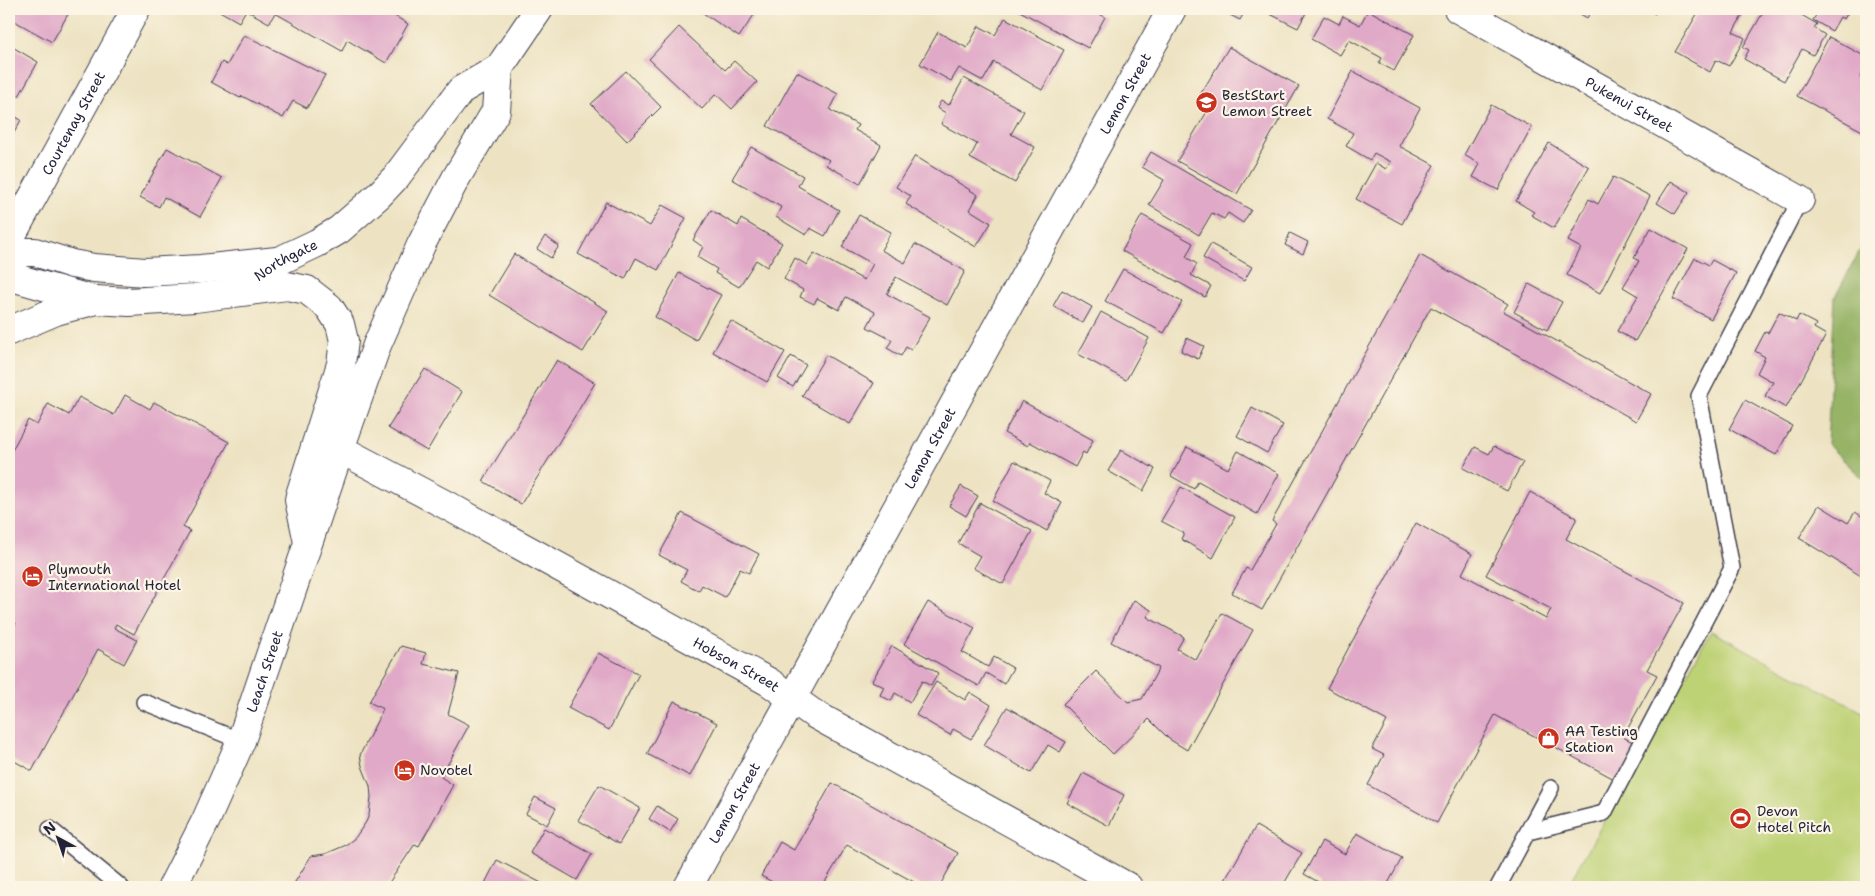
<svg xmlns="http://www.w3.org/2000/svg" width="1875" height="896" font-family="'Shantell Sans',sans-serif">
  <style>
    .green { fill: #bdd174; stroke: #707a58 }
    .forest { fill: #96b366; stroke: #5c6a50 }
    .building { fill: #e0a9c7 }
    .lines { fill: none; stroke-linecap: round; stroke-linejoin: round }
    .service-casing { stroke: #403f4f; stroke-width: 18 }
    .minor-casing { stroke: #403f4f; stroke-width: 30 }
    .trunk-casing { stroke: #403f4f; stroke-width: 30 }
    .service { stroke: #fff; stroke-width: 15 }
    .minor { stroke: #fff; stroke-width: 28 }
    .trunk { stroke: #fff; stroke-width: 28 }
    .labels { text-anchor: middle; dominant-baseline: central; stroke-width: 4.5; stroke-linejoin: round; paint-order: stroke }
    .street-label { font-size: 14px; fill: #22223b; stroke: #fcf5e5 }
    .poi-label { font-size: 14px; fill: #22223b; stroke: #fcf5e5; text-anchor: start }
  </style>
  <rect width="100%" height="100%" fill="#fcf5e5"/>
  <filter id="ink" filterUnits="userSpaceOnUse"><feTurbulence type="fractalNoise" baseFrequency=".02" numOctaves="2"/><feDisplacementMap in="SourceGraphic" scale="10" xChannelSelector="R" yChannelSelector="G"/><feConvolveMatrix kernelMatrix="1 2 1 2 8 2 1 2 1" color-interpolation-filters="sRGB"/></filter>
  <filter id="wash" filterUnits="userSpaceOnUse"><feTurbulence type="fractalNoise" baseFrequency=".0096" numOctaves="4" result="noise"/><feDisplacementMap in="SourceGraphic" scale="20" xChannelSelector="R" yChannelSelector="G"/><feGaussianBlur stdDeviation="1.12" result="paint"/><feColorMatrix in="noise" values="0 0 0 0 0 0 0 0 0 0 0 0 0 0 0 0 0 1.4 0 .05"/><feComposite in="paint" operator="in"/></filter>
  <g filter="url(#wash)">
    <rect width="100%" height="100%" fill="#ede3c3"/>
    <path class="green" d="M1711,631l155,83v173h-299z"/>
    <path class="forest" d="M1866,239v243l-39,-38 8,-147z"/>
    <g id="blocks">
      <g class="building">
        <path d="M9,9h62l-19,33 -43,-24z"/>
        <path d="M216,9h167l25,15 -22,39 -39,-23 -5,11 -67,-38 -6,10 -23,-13 -7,12z"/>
        <path d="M697,9h61l-19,28z"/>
        <path d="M1016,9h74l15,8 -17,31z"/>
        <path d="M1218,9h28l-6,11z"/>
        <path d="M1260,9h48l-10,19z"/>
        <path d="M1576,9h16l-5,9 -12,-7z"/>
        <path d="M1647,9h11l-3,5z"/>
        <path d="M1700,9h46l-13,23 12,6 -16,28 -13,-6 -6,12 -35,-20z"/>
        <path d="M1765,9h32l-1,3 21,12 -3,4 11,7 -12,20 -11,-6 -18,32 -40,-22 5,-9 -6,-3z"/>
        <path d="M1820,9h30l-6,10 -4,-2 -8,14 -19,-11z"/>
        <path d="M1368,10l46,25 -20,36 -15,-8 3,-5 -33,-18 -9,15 -29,-16 13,-23 15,8 4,-8 17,9z"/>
        <path d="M1005,18l59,32 -22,40 -48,-28 -11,19 -24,-13 -8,13 -31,-17 18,-32 29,16 12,-22 16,9z"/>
        <path d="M679,27l46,43 9,-9 23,21 -25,27 -16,-15 -14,15 -53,-50z"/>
        <path d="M244,35l81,40 -18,33 -14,-7 -10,17 -41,-22 -2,2 -29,-16 11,-20 5,3z"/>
        <path d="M1829,37l37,20v9l-6,12 6,4v51l-69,-37z"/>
        <path d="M9,45l29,17 -19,34 -10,-6z"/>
        <path d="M1229,47l70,39 -62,108 -60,-33 36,-59 -13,-7z"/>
        <path d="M626,71l35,36 -34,34 -36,-37z"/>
        <path d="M1353,71l67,37 -21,38 35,19 -32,59 -46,-25 20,-36 10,6 5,-7 -17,-9 -4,7 -24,-14 7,-13 -26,-14z"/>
        <path d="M797,72l41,22 -8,16 28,15 -3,5 26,15 -21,39 -34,-19 3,-5 -62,-34z"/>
        <path d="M964,78l60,33 -13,23 24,13 -20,36 -45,-25 7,-14 -36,-20 5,-11 -9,-5 4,-7 8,4z"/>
        <path d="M1491,105l41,22 -34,63 -25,-13 7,-13 -16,-9z"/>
        <path d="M9,113l12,7 -12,22z"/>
        <path d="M1549,143l40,24 -35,61 -23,-13 3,-3 -18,-11z"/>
        <path d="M751,147l52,29 -5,10 41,24 -14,26 -15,-8 -4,7 -30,-18 5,-10 -49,-28z"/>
        <path d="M167,148l55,30 -22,39 -36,-20 -5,10 -19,-10z"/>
        <path d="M1151,152l100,58 -8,13 -15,-10 -4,6 -12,-6 -13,22 -50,-30 15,-25 -22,-13z"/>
        <path d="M915,156l63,39 -8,15 21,13 -15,24 -70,-43 5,-8 -15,-9z"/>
        <path d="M1613,177l37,19 -50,97 -33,-18 14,-27 -13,-7 21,-42 9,5z"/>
        <path d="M1671,181l18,11 -14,22 -18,-11z"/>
        <path d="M606,202l44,24 12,-21 24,13 -28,52 -22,-12 -11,21 -47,-25z"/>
        <path d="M711,210l27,16 3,-7 41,24 -15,24 -11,-7 -17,27 -24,-14 2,-4 -20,-12 6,-10 -10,-7z"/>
        <path d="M859,215l32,17 -10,18 24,13 10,-19 50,27 -18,34 -51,-28 -9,17 43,23 -19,33 -5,-3 -5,9 -14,-8 5,-8 -25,-13 8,-15 -29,-15 -7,13 -22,-12 -3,6 -14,-7 3,-7 -19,-11 11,-21 12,7 7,-12 50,27 9,-16 -31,-17z"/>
        <path d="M1142,215l51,28 -7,14 11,7 -6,11 20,11 -6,11 -83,-46z"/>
        <path d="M1651,228l37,21 -53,92 -18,-10 21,-35 -15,-9 16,-26 -5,-3z"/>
        <path d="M1290,233l18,9 -5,12 -18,-9z"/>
        <path d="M545,236l14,10 -8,12 -14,-9z"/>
        <path d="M1211,244l41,23 -8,14 -41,-23z"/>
        <path d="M514,254l94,57 -25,41 -94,-57z"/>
        <path d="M1420,255l88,49 -5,7 148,83 -15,27 -205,-114 -169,303 -30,-17 14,-25 4,2 26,-46 -4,-3z"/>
        <path d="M1695,258l14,7 3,-5 24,13 -25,46 -38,-20z"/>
        <path d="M1123,269l59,33 -18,31 -59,-32z"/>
        <path d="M679,273l42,22 -25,45 -41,-23z"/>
        <path d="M1529,284l33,18 -15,28 -33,-18z"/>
        <path d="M1062,290l30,17 -9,16 -30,-17z"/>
        <path d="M1101,312l48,26 -23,42 -48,-26z"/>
        <path d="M1779,312l17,9 3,-6 17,9 -2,4 12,7 -40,73 -21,-12 8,-14 -16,-9 8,-16 -10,-6 10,-19 3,1z"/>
        <path d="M731,321l54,31 -18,30 -54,-30z"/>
        <path d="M1187,338l17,8 -6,13 -17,-8z"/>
        <path d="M826,355l48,28 -24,41 -48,-28z"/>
        <path d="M791,356l15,9 -13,22 -15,-9z"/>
        <path d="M557,360l38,23 -74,121 -38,-23z"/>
        <path d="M425,369l37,23 -35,59 -39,-23z"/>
        <path d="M125,395l25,14 4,-7 75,40 -46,85 7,4 -56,103 -18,-10 -2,4 23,12 -13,24 -26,-15 -66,122 -23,-13v-123l7,-12 -7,-4v-163l19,-36 9,5 11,-21 21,11 10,-18 35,18z"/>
        <path d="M1745,400l47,26 -16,29 -47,-26z"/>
        <path d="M1022,401l71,39 -7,14 -3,-2 -8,15 -45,-25 -2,4 -24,-13z"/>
        <path d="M1252,408l31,17 -16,28 -30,-17z"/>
        <path d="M1494,446l29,16 -16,29 -44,-23 12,-21 14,7z"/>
        <path d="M1187,447l41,22 10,-18 41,23 -22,40 -59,-33 -4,8 -23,-13z"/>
        <path d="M1121,450l34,19 -12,22 -35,-20z"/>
        <path d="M1014,461l36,20 -6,12 18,10 -15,28 -54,-30z"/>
        <path d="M961,486l17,10 -12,20 -17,-10z"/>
        <path d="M1181,487l54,30 -22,41 -32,-19 3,-6 -23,-12z"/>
        <path d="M1530,492l47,26 -11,21 118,64 -37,67 10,5 -34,62 15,8 -20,36 -123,-66 -58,108 -69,-38 16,-30 -12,-6 15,-28 -60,-33 89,-165 56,31 -10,20 84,45 5,-10 -65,-34z"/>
        <path d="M980,503l52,28 -29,53 -30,-16 7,-12 -22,-13z"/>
        <path d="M1819,505l29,18 7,-11 11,7v60l-67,-41z"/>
        <path d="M682,513l77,41 -10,19 -9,-4 -15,28 -23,-12 -3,6 -18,-10 6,-11 -28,-15z"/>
        <path d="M1134,600l17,10 -4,7 37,20 -7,12 19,11 26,-47 31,17 -66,120 -18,-11 -20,-20 -36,35 -50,-50 33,-33 32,31 14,-3 17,-31 -48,-26z"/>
        <path d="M928,602l47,26 -13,24 26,15 6,-10 19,11 -9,16 -18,-11 -7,13 -75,-42z"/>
        <path d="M401,646l25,7 -3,11 36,9 -11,41 21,11 -28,52 12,8 -34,61 -4,-2 -29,43 -10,-1 -1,1h-83l19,-31 14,-2 19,-8 11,-8 11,-16 3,-7 2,-18 -1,-11 -8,-20 -2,-11 23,-46 -14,-7z"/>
        <path d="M892,646l46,27 -7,13 -9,-5 -12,21 -15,-9 -4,8 -11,-6 4,-8 -12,-6z"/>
        <path d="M598,653l41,21 -30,56 -41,-22z"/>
        <path d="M936,682l29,18 5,-8 21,13 -20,34 -18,-10 -3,6 -34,-20z"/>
        <path d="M674,701l43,22 -27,53 -43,-22z"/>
        <path d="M1007,707l59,35 -6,10 -12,-7 -17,28 -47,-28z"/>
        <path d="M1083,773l41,22 -15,31 -42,-23z"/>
        <path d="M832,783l126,70 -19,34h-16l-76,-42 -25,42h-40l-21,-11 19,-34 14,8z"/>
        <path d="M599,785l41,23 -21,36 -41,-24z"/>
        <path d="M535,797l21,11 -9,17 -21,-11z"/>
        <path d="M657,806l21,13 -8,13 -21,-13z"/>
        <path d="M1256,826l46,27 -20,34h-61z"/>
        <path d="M544,828l48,26 -15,26 -47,-27z"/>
        <path d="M1357,833l45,25 -16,29h-66l2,-3 -18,-10 18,-33 23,13z"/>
        <path d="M497,860l52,27h-66z"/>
      </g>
    </g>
  </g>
  <g filter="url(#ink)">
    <use href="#blocks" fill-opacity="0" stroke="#403f4f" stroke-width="1"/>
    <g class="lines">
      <defs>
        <g id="service">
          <path d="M144,702l97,39"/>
          <path d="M50,829l71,58"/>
          <path d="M1528,832l76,-19 128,-245 -33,-172 101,-196"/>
          <path d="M1498,887l53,-99"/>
        </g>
        <g id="minor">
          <path id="s1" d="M1458,9l342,191"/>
          <path id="s2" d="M9,237l4,-4 123,-224"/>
          <path id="s3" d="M340,449l108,57 321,176 45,32 314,173"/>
          <path id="s4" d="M688,887l484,-878"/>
        </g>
        <g id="trunk">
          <path d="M9,252h26l37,12 22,4 51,4 56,-3 76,-8"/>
          <path d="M9,269l10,10 74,21"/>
          <path id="s5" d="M237,291l42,-30 38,-18 22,-13 40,-35 17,-18 65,-87 38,-22 40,-59"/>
          <path d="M9,331l47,-20 40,-11 33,2 66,-4 92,-12 20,4 22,17 11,17 4,17 -3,23 -41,131 -1,5 9,42"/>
          <path id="s6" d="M172,887l34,-67 35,-79 99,-292 37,-104 44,-100 35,-67 40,-67 3,-43"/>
        </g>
      </defs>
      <use href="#service" class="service-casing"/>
      <use href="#minor" class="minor-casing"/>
      <use href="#trunk" class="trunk-casing"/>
      <use href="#service" class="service"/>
      <use href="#minor" class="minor"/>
      <use href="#trunk" class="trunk"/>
    </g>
  </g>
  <defs>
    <symbol id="school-disc" viewBox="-11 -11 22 22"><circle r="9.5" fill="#c8321e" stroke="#fcf5e5"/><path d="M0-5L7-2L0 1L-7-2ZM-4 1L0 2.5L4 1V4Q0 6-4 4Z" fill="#fff"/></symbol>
    <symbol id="hotel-disc" viewBox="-11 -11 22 22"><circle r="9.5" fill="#c8321e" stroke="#fcf5e5"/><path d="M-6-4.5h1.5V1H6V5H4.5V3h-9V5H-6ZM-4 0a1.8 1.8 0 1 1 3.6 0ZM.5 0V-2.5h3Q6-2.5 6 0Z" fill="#fff"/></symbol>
    <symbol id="shop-disc" viewBox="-11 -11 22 22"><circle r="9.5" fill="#c8321e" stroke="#fcf5e5"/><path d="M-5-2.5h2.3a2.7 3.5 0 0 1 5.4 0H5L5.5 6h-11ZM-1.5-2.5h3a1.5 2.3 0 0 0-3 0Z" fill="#fff"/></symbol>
    <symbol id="stadium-disc" viewBox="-11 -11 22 22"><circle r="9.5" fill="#c8321e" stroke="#fcf5e5"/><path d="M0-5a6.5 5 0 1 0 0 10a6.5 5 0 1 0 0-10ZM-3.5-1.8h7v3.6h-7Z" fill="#fff"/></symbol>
  </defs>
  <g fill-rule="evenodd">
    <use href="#school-disc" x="1194" y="90" width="25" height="25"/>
    <use href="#hotel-disc" x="20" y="564" width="25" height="25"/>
    <use href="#shop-disc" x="1536" y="726" width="25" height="25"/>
    <use href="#hotel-disc" x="392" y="758" width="25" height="25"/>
    <use href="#stadium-disc" x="1728" y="806" width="25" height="25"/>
  </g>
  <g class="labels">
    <g class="street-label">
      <text stroke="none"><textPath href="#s4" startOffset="906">Lemon Street</textPath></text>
      <text stroke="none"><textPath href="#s1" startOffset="196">Pukenui Street</textPath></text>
      <text stroke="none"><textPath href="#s2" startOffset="131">Courtenay Street</textPath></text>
      <text stroke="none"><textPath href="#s5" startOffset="58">Northgate</textPath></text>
      <text stroke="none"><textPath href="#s4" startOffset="501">Lemon Street</textPath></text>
      <text stroke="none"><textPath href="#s3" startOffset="451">Hobson Street</textPath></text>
      <text stroke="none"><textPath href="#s6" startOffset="235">Leach Street</textPath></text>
      <text stroke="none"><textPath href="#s4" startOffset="96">Lemon Street</textPath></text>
    </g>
    <g class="poi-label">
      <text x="1222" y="95">BestStart<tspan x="1222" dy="16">Lemon Street</tspan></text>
      <text x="48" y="569">Plymouth<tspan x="48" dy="16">International Hotel</tspan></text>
      <text x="1565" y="731">AA Testing<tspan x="1565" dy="16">Station</tspan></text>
      <text x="420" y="770">Novotel</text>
      <text x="1757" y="811">Devon<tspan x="1757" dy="16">Hotel Pitch</tspan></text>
    </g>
  </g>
  <rect width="1875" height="896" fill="none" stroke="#fcf5e5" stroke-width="30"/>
  <g transform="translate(58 838) rotate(320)" stroke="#fcf5e5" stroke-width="4" paint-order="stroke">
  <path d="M0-4L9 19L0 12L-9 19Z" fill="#22223b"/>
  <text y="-8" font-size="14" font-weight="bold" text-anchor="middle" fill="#22223b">N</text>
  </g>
</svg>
